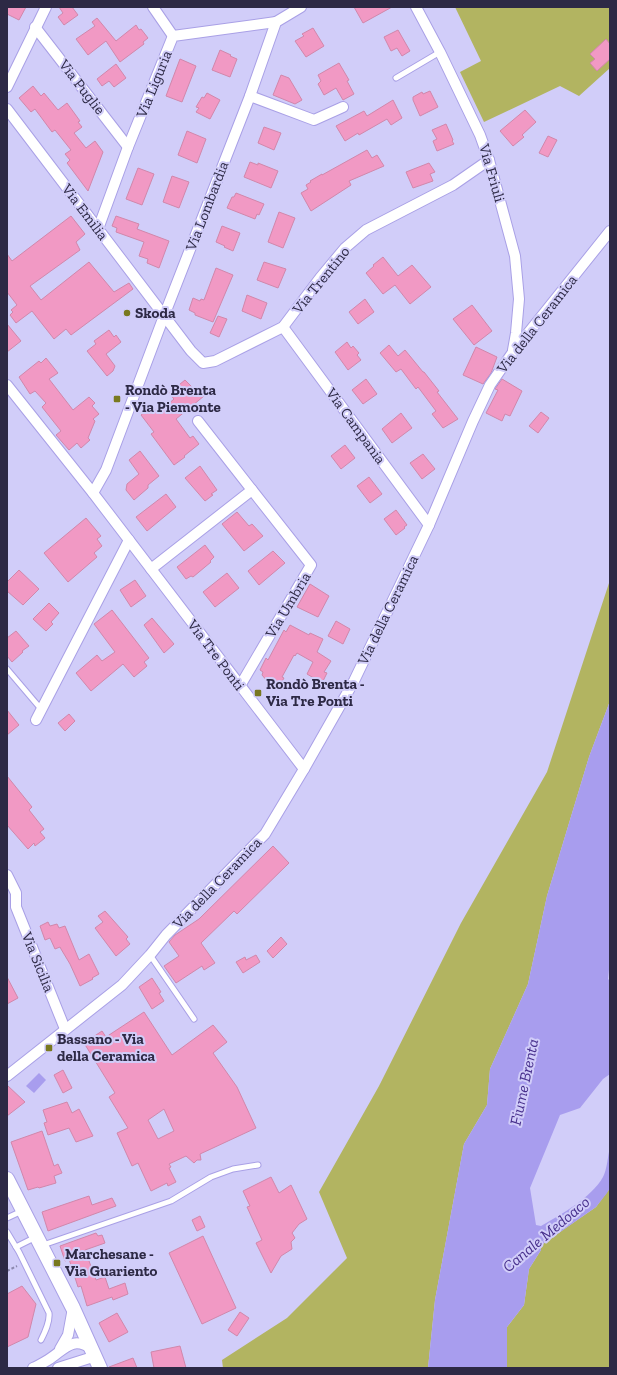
<svg xmlns="http://www.w3.org/2000/svg" width="617" height="1375" font-family="'Zilla Slab',serif">
  <style>
    .green { fill: #b2b461 }
    .water { fill: #a89dee }
    .building { fill: #f199c4; stroke: #d187ab; fill-rule: evenodd }
    .lines { fill: none; stroke-linecap: round; stroke-linejoin: round }
    .lane-casing { stroke: #a9a0e6; stroke-width: 7 }
    .street-casing { stroke: #a9a0e6; stroke-width: 12 }
    .secondary-casing { stroke: #a9a0e6; stroke-width: 16 }
    .path { stroke: #8c88ae; stroke-width: 2; stroke-dasharray: 3 2; stroke-linecap: butt }
    .lane { stroke: #fff; stroke-width: 5 }
    .street { stroke: #fff; stroke-width: 10 }
    .secondary { stroke: #fff; stroke-width: 14 }
    .poi-dot { fill: #797920; stroke: #d1cdf9; stroke-width: 1.5 }
    .labels { text-anchor: middle; dominant-baseline: central; stroke-width: 4; stroke-linejoin: round; paint-order: stroke }
    .street-label { font-size: 15px; fill: #2d2945; stroke: #d1cdf9 }
    .poi-label { font-size: 15px; font-weight: bold; fill: #2d2945; stroke: #d1cdf9; text-anchor: start }
    .water-label { font-size: 16px; font-style: italic; fill: #472f8c; stroke: #d1cdf9 }
  </style>
  <rect width="100%" height="100%" fill="#d1cdf9"/>
  <g class="green">
    <path d="M455,7h155v61l-31,28 -19,-10 -76,36 -24,-50 21,-11z"/>
    <path d="M610,580v121l-21,56 -42,139 -19,88 -38,85 -3,36 -23,39 -29,156 -7,68h-205l-1,-8 65,-42 60,-60 -28,-66 60,-106 82,-163 86,-151z"/>
    <path d="M610,1188v180h-103v-41l17,-22 5,-36 12,-19 -1,-4 56,-39z"/>
  </g>
  <g class="water">
    <path d="M610,701v259l-2,19 2,2v93l-7,5 -23,29 -20,7 -30,73 6,37 5,1c21,-12 50,-28 62,-49 4,-7 5,-22 7,-30v41l-3,5 -11,14 -56,39 1,4 -12,19 -5,36 -17,22v41h-79l7,-68 29,-156 23,-39 3,-36 38,-85 19,-88 42,-139z"/>
    <path d="M39,1073l7,7 -12,13 -8,-7z"/>
  </g>
  <g class="building">
    <path d="M7,7h19l-7,13 -12,-6z"/>
    <path d="M59,7h13l6,8 -14,10 -6,-8 5,-4z"/>
    <path d="M354,7h38l-29,16z"/>
    <path d="M97,18l19,23 20,-16 3,5 2,-1 7,9 -5,4 1,2 -24,18 -14,-21 -18,14 -12,-16 19,-13 -3,-4z"/>
    <path d="M313,28l11,18 -18,11 -11,-16 9,-5 -2,-2z"/>
    <path d="M398,30l12,21 -8,5 -5,-8 -6,3 -7,-14z"/>
    <path d="M606,39l4,5v15l-13,12 -7,-8 5,-4 -5,-5z"/>
    <path d="M220,50l11,5 -1,1 7,3 -7,18 -18,-7z"/>
    <path d="M180,59l16,7 -14,36 -16,-6z"/>
    <path d="M339,63l10,17 -2,1 7,13 -11,6 -7,-12 -12,7 -6,-11 3,-3 -3,-6z"/>
    <path d="M116,64l10,14 -12,9 -5,-6 -7,5 -5,-7z"/>
    <path d="M281,75l8,3 13,22 -7,4 -22,-9z"/>
    <path d="M33,86l8,10 3,-3 14,17 9,-7 13,18 -2,1 4,5 -8,6 12,15 9,-7 8,11 -15,39 -21,-28 3,-3 -5,-6 6,-4 -16,-20 -3,2 -17,-23 -4,3 -12,-14z"/>
    <path d="M430,91l8,16 -18,9 -7,-16v-3l9,-5 1,2z"/>
    <path d="M207,93l13,7 -10,19 -14,-7 3,-4 -3,-1 6,-10 2,1z"/>
    <path d="M393,100l9,18 -11,7 -4,-6 -28,16 -1,-2 -13,8 -9,-15 28,-15 3,5z"/>
    <path d="M525,110l11,12 -14,13 2,2 -11,9 -13,-15z"/>
    <path d="M446,124l7,16 -1,1 2,3 -17,7 -4,-10 4,-2 -5,-9z"/>
    <path d="M264,127l17,6 -7,17 -16,-7z"/>
    <path d="M187,131l19,8 -9,24 -19,-8z"/>
    <path d="M548,136l9,4 -9,17 -9,-4z"/>
    <path d="M367,150l5,8 5,-3 7,11 -35,15 2,4 -40,26 -10,-18 7,-4 -2,-4 5,-3 -1,-1 12,-7v1z"/>
    <path d="M250,162l8,3v-2l20,8 -7,17 -27,-11z"/>
    <path d="M429,163l6,9 -5,2 3,7 -20,7 -7,-16z"/>
    <path d="M138,168l16,6 -12,31 -16,-6z"/>
    <path d="M172,176l17,6 -10,26 -16,-6z"/>
    <path d="M236,193l28,11 -5,11 -2,-1 -2,5 -28,-11 5,-11h2z"/>
    <path d="M279,212l16,6 -12,30 -15,-6z"/>
    <path d="M71,216l14,18 -9,8 4,8 -50,36 11,14 48,-38 25,30 15,-9 4,6 -62,46 -5,-6 -12,10 -22,-28 -16,12 -6,-8 3,-3 -2,-2 6,-5 -10,-13v-38l5,7z"/>
    <path d="M116,216l23,8 -2,5 32,12 -10,27 -12,-5 1,-4 -9,-3 5,-14 -28,-10 1,-4 -5,-2z"/>
    <path d="M222,226l18,7 -7,18 -9,-4 1,-1 -9,-4z"/>
    <path d="M383,257l15,19 14,-11 19,22 -21,17 -15,-19 -12,9 -17,-21 8,-7 -1,-1z"/>
    <path d="M264,262l22,7 -8,19 -21,-8z"/>
    <path d="M216,268l17,7 -20,47 -18,-7v-2l-6,-3 4,-12 7,3 1,-2 3,1z"/>
    <path d="M247,295l20,8 -6,16 -19,-8z"/>
    <path d="M365,299l9,13 -16,12 -9,-12z"/>
    <path d="M472,305l20,26 -18,14 -21,-26z"/>
    <path d="M218,316l9,3 -8,18 -9,-4z"/>
    <path d="M7,324l14,17 -14,11z"/>
    <path d="M109,330l5,7 2,-2 5,7 -15,12 9,12 -2,5 -6,5 -20,-25 9,-7 -2,-3z"/>
    <path d="M347,342l4,6 2,-2 6,7 -2,2 4,5 -13,10 -13,-18z"/>
    <path d="M389,345l9,11 7,-6 18,22h1l15,19 -2,1 21,27 -15,9 -11,-14 4,-3 -18,-24 -2,2 -15,-20 -5,3 -16,-19z"/>
    <path d="M476,347l21,10 -6,16 -8,11 -20,-9z"/>
    <path d="M46,358l12,15 -9,6 24,31 16,-13 6,6 -3,3 7,8 -6,5 2,2 -7,17 2,2 -9,8 -4,-5 -8,7 -13,-15 5,-4 -19,-24 4,-4 -11,-12 -5,3 -11,-17 20,-16 2,2z"/>
    <path d="M366,379l11,15 -14,10 -11,-14z"/>
    <path d="M502,379l20,12 -12,25 -5,-2 -3,7 -16,-8 12,-23 -3,-1z"/>
    <path d="M185,380l9,9 2,-2 8,9 -28,23 14,19 3,-2 6,8 -15,12 1,1 -11,8 -23,-31 3,-2 -13,-17 11,-9 6,7 16,-14 -5,-6z"/>
    <path d="M541,412l8,6 -11,15 -9,-7z"/>
    <path d="M401,413l11,15 -20,15 -10,-14z"/>
    <path d="M345,445l10,13 -14,11 -10,-13z"/>
    <path d="M140,451l19,25 -11,9v3l-14,12 -8,-10 1,-6 12,-10 -10,-14z"/>
    <path d="M423,454l12,15 -13,10 -12,-16z"/>
    <path d="M200,466l17,24 -6,4 2,1 -8,6 -20,-23z"/>
    <path d="M369,477l13,17 -12,9 -13,-17z"/>
    <path d="M166,494l10,13 -29,24 -11,-14z"/>
    <path d="M396,510l11,15 -3,2 1,1 -9,7 -12,-16z"/>
    <path d="M237,512l12,14 3,-2 11,12 -19,15 -22,-27z"/>
    <path d="M86,518l15,18 -4,3 5,7 -8,7 3,4 -29,25 -24,-29z"/>
    <path d="M205,545l9,12 -4,4 1,1 -18,15 -2,-1 -5,3 -9,-12z"/>
    <path d="M273,551l12,12 -26,22 -11,-14z"/>
    <path d="M19,570l20,19 -16,16 -16,-14v-9z"/>
    <path d="M227,573l12,15 -24,19 -12,-15z"/>
    <path d="M135,580l11,16 -15,11 -11,-17z"/>
    <path d="M310,584l19,12 -11,21 -21,-10z"/>
    <path d="M49,603l10,10 -8,9 2,2 -7,7 -13,-12z"/>
    <path d="M112,610l37,48 -5,4 3,4 -13,11 -11,-13 -32,27 -15,-18 21,-18 5,6 13,-9 -21,-28z"/>
    <path d="M152,618l22,26 -10,9 -20,-28z"/>
    <path d="M336,621l14,8 -7,15 -15,-8z"/>
    <path d="M290,625l19,10 1,-2 13,6 -6,13 14,9 -7,11 3,1 -5,10 -15,-9 6,-12 -16,-9 -2,3 -1,-1 -12,22 2,1 -7,12 -5,-3 -10,-12 1,-3 -3,-2 6,-12 2,2 16,-30 2,2z"/>
    <path d="M16,631l13,15 -7,5 1,1 -11,10 -5,-6v-18z"/>
    <path d="M7,710l12,15 -12,10z"/>
    <path d="M69,714l6,7 -10,10 -7,-8z"/>
    <path d="M7,776l25,31 -3,3 15,19 -4,3 5,6 -10,8 -1,-3 -6,6 -21,-24z"/>
    <path d="M273,846l16,17 -52,51 -3,-3 -33,32 14,20 -11,7 -2,-4 -26,17 -12,-17 15,-10 -10,-14 6,-7 24,-16z"/>
    <path d="M105,911l23,26 -2,2 4,5 -14,12 -21,-28 8,-6 -5,-6z"/>
    <path d="M48,922l2,4 7,-2 2,4 6,-2 14,34 10,-6 10,20 -7,4 1,1 -13,7 -10,-22 -9,-15 -1,-2 -5,2 -5,-11 -5,2 -5,-14z"/>
    <path d="M281,937l6,7 -14,14 -6,-7z"/>
    <path d="M256,955l4,7 -17,11 -7,-11 9,-5 1,3z"/>
    <path d="M7,977l11,21 -11,6z"/>
    <path d="M152,978l9,14 -2,1 5,8 -12,8 -13,-22z"/>
    <path d="M144,1012l28,43 41,-30 14,17 -14,11 24,34 19,41 -56,26 1,6h-4l-3,3 -8,-7 -17,8 2,3 -2,1 7,14 -8,4 -1,-3 -16,8 -13,-28 -6,3 -15,-33 11,-5 -19,-31 6,-4 -31,-50 18,-12 4,6zM164,1109l10,22 -16,8 -10,-19z"/>
    <path d="M63,1070l9,18 -9,5 -9,-18z"/>
    <path d="M7,1085l18,17 -18,14z"/>
    <path d="M67,1102l5,11 7,-4 14,27 -17,6 -7,-14 -21,7 -4,-12 3,-1 -4,-12z"/>
    <path d="M42,1131l12,35 4,-2 4,9 -8,3 2,7 -17,5 -1,-1 -10,3 -17,-48z"/>
    <path d="M271,1177l8,16 12,-8 16,34 -8,5 -7,9 3,5 -4,4 1,7 -11,7 -10,17 -15,-30 6,-3 -15,-33 3,-1 -7,-15z"/>
    <path d="M89,1196l3,9 20,-7 4,8 -68,25 -6,-19z"/>
    <path d="M200,1216l5,11 -8,4 -5,-11z"/>
    <path d="M96,1233l2,3 4,-1 3,8 -20,7 11,30 9,-3 4,12 16,-6 3,11 -15,6 -1,-3 -25,9 -6,-20 -3,1 -9,-28 -4,2 -5,-15z"/>
    <path d="M203,1236l33,72 -34,16 -33,-71z"/>
    <path d="M22,1286l14,18 -8,33 -21,10v-53z"/>
    <path d="M240,1312l9,6 -12,18 -9,-6z"/>
    <path d="M117,1313l11,19 -19,10 -10,-19z"/>
    <path d="M180,1346l6,22h-32l-3,-16z"/>
    <path d="M133,1358l4,10h-28v-1z"/>
  </g>
  <g class="lines">
    <defs>
      <g id="lane">
        <path d="M396,78l44,-26"/>
        <path d="M7,669l34,40"/>
        <path d="M150,955l44,64"/>
        <path d="M7,1218l15,-7"/>
        <path d="M7,1232l12,20 30,61c1,9 -4,19 -8,27"/>
        <path d="M43,1245l128,-44 40,-24 22,-8 25,-4"/>
        <path d="M16,1247l20,-10"/>
      </g>
      <g id="street">
        <path d="M153,7l20,29"/>
        <path d="M416,7l24,45 40,83 9,25 26,96 4,43 -3,34 -3,17"/>
        <path d="M35,27l93,120"/>
        <path d="M7,87l39,-80"/>
        <path d="M250,96l64,24 29,-13"/>
        <path d="M7,109l184,242 12,12 12,-2 68,-34 37,-49 25,-30 21,-18 87,-45 36,-25"/>
        <path d="M98,229l30,-82 45,-111 103,-14"/>
        <path d="M283,327l146,198"/>
        <path d="M7,385l86,108 211,276"/>
        <path d="M93,493l13,-23 58,-154 86,-220 26,-74 25,-15"/>
        <path d="M151,569l101,-79 -54,-69"/>
        <path d="M240,686l71,-121 -59,-75"/>
        <path d="M36,720l93,-180"/>
        <path d="M7,875l9,18v14l49,122"/>
        <path d="M7,1076l115,-91 28,-30 16,-20 99,-101 39,-65 50,-88 75,-156 44,-104 17,-36 23,-33 97,-121"/>
        <path d="M60,1349l8,-14 5,-27"/>
        <path d="M33,1368c5,-2 10,-5 15,-8 16,-10 24,-25 44,-11"/>
        <path d="M58,1368l38,-12"/>
      </g>
      <path id="secondary" d="M7,1179l66,129 27,60"/>
    </defs>
    <use href="#lane" class="lane-casing"/>
    <use href="#street" class="street-casing"/>
    <use href="#secondary" class="secondary-casing"/>
    <path class="path" d="M7,1271l10,-5"/>
    <use href="#lane" class="lane"/>
    <use href="#street" class="street"/>
    <use href="#secondary" class="secondary"/>
  </g>
  <g class="poi-dot">
    <circle cx="127" cy="313" r="4"/>
    <rect x="113" y="395" width="8" height="8" rx="2"/>
    <rect x="254" y="689" width="8" height="8" rx="2"/>
    <rect x="45" y="1044" width="8" height="8" rx="2"/>
    <rect x="53" y="1259" width="8" height="8" rx="2"/>
  </g>
  <g class="labels">
    <g class="street-label">
      <text transform="translate(154 84) rotate(-68)">Via Liguria</text>
      <text transform="translate(82 87) rotate(52)">Via Puglie</text>
      <text transform="translate(492 173) rotate(74)">Via Friuli</text>
      <text transform="translate(207 206) rotate(-69)">Via Lombardia</text>
      <text transform="translate(85 212) rotate(53)">Via Emilia</text>
      <text transform="translate(321 280) rotate(-51)">Via Trentino</text>
      <text transform="translate(537 324) rotate(-52)">Via della Ceramica</text>
      <text transform="translate(356 426) rotate(54)">Via Campania</text>
      <text transform="translate(288 605) rotate(-59)">Via Umbria</text>
      <text transform="translate(388 610) rotate(-64)">Via della Ceramica</text>
      <text transform="translate(216 655) rotate(53)">Via Tre Ponti</text>
      <text transform="translate(217 883) rotate(-46)">Via della Ceramica</text>
      <text transform="translate(38 962) rotate(68)">Via Sicilia</text>
    </g>
    <g class="poi-label">
      <text x="135" y="313">Skoda</text>
      <text x="125" y="390">Rondò Brenta<tspan x="125" dy="17">- Via Piemonte</tspan></text>
      <text x="266" y="684">Rondò Brenta -<tspan x="266" dy="17">Via Tre Ponti</tspan></text>
      <text x="57" y="1039">Bassano - Via<tspan x="57" dy="17">della Ceramica</tspan></text>
      <text x="65" y="1254">Marchesane -<tspan x="65" dy="17">Via Guariento</tspan></text>
    </g>
    <g class="water-label">
      <text transform="translate(524 1082) rotate(-78)">Fiume Brenta</text>
      <text transform="translate(546 1234) rotate(-40)">Canale Medoaco</text>
    </g>
  </g>
  <rect width="617" height="1375" fill="none" stroke="#2d2945" stroke-width="16"/>
</svg>
